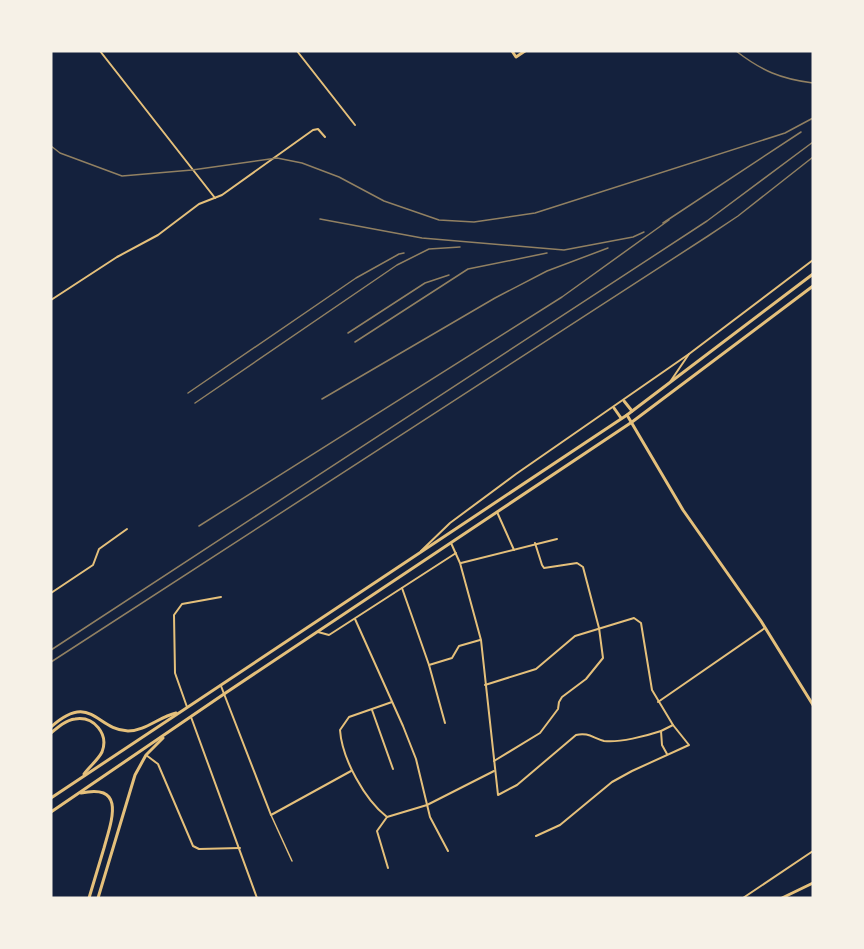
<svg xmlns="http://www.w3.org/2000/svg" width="864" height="949" font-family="'Exo 2',sans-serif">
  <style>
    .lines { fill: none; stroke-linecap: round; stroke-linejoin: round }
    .service { stroke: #e5c07b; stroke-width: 1.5 }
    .minor { stroke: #e5c07b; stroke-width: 2 }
    .tertiary { stroke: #e5c07b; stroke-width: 3 }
    .secondary { stroke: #e5c07b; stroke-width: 3 }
    .rail { stroke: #918062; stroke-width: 1.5 }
  </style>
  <rect width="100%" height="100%" fill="#14213d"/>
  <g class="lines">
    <path class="service" d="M271,815l21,46"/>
    <g class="minor">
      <path d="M100,51l115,147"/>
      <path d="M297,51l58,74"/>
      <path d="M51,300l66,-43 41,-22 41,-31 23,-9 91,-65 5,-1 7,8"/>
      <path d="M670,382l19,-28 124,-94"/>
      <path d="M497,512l17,38"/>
      <path d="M451,543l9,20 21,77 17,155 19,-10 59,-50c12,-3 17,3 28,6 15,2 42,-5 57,-10l1,14 5,9"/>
      <path d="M421,551l29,-28 66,-49 173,-120"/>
      <path d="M461,563l96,-24"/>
      <path d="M402,588l27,77 16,58"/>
      <path d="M51,593l42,-28 6,-16 28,-20"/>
      <path d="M355,619l48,107 13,33 14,58 18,34"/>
      <path d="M318,632l11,3 127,-82"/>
      <path d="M429,665l23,-7 7,-12 21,-6"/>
      <path d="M485,685l51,-16 39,-33 59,-18 7,5 11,67 21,35 16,20 -57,26 -20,11 -52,43 -24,11"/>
      <path d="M221,686l50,129 80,-44"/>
      <path d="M658,702l107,-74"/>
      <path d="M187,707l-12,-34 -1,-58 8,-11 39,-7"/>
      <path d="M372,710l21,59"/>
      <path d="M191,717l66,181"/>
      <path d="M661,731l12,-6"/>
      <path d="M146,755l12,9 35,82 6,3 41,-1"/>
      <path d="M494,761l46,-28 18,-24 1,-7 3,-5 24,-18 17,-21 -4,-30 -16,-61 -6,-4 -33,5 -2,-3 -7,-22"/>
      <path d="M387,817l40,-12 67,-34"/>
      <path d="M388,868l-11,-37 10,-14c-22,-17 -45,-58 -47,-87l9,-13 43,-15"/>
      <path d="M743,898l70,-47"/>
    </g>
    <g class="tertiary">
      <path d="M512,51l4,6 9,-6"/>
      <path d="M627,415l56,95 78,111 52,84"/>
      <path d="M782,898l31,-15"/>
    </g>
    <g class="secondary">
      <path d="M624,401l8,10"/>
      <path d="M614,408l7,10"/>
      <path d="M51,727c40,-36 45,3 77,4 17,0 31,-14 48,-18"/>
      <path d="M51,733c7,-6 15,-13 24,-14 19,-3 34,15 27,33 -4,8 -13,15 -18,22"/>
      <path d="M81,793c46,-10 30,29 23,55 -5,17 -10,33 -15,50"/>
      <path d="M51,798l576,-383 186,-141"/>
      <path d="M51,812l173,-118 408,-272 181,-136"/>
      <path d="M98,898l37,-123 11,-20 17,-17"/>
    </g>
    <g class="rail">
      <path d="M736,51c26,20 45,28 77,32"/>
      <path d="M51,146l9,7 62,23 70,-6 85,-12 25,5 37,14 45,24 55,19 35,2 61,-9 250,-80 28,-15"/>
      <path d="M320,219l102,19 142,12 69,-13 11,-5"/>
      <path d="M663,223l138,-91"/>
      <path d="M348,333l77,-50 24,-8"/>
      <path d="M355,342l113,-73 79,-16"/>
      <path d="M188,393l168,-115 43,-24 5,-1"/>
      <path d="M322,399l173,-101 52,-27 61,-23"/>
      <path d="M195,403l202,-138 32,-16 31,-2"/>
      <path d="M199,526l363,-229 107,-77"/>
      <path d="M51,650l656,-429 106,-79"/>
      <path d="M51,662l657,-426 30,-20 75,-59"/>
    </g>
  </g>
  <rect width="864" height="949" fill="none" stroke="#f6f1e7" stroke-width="105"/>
</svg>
